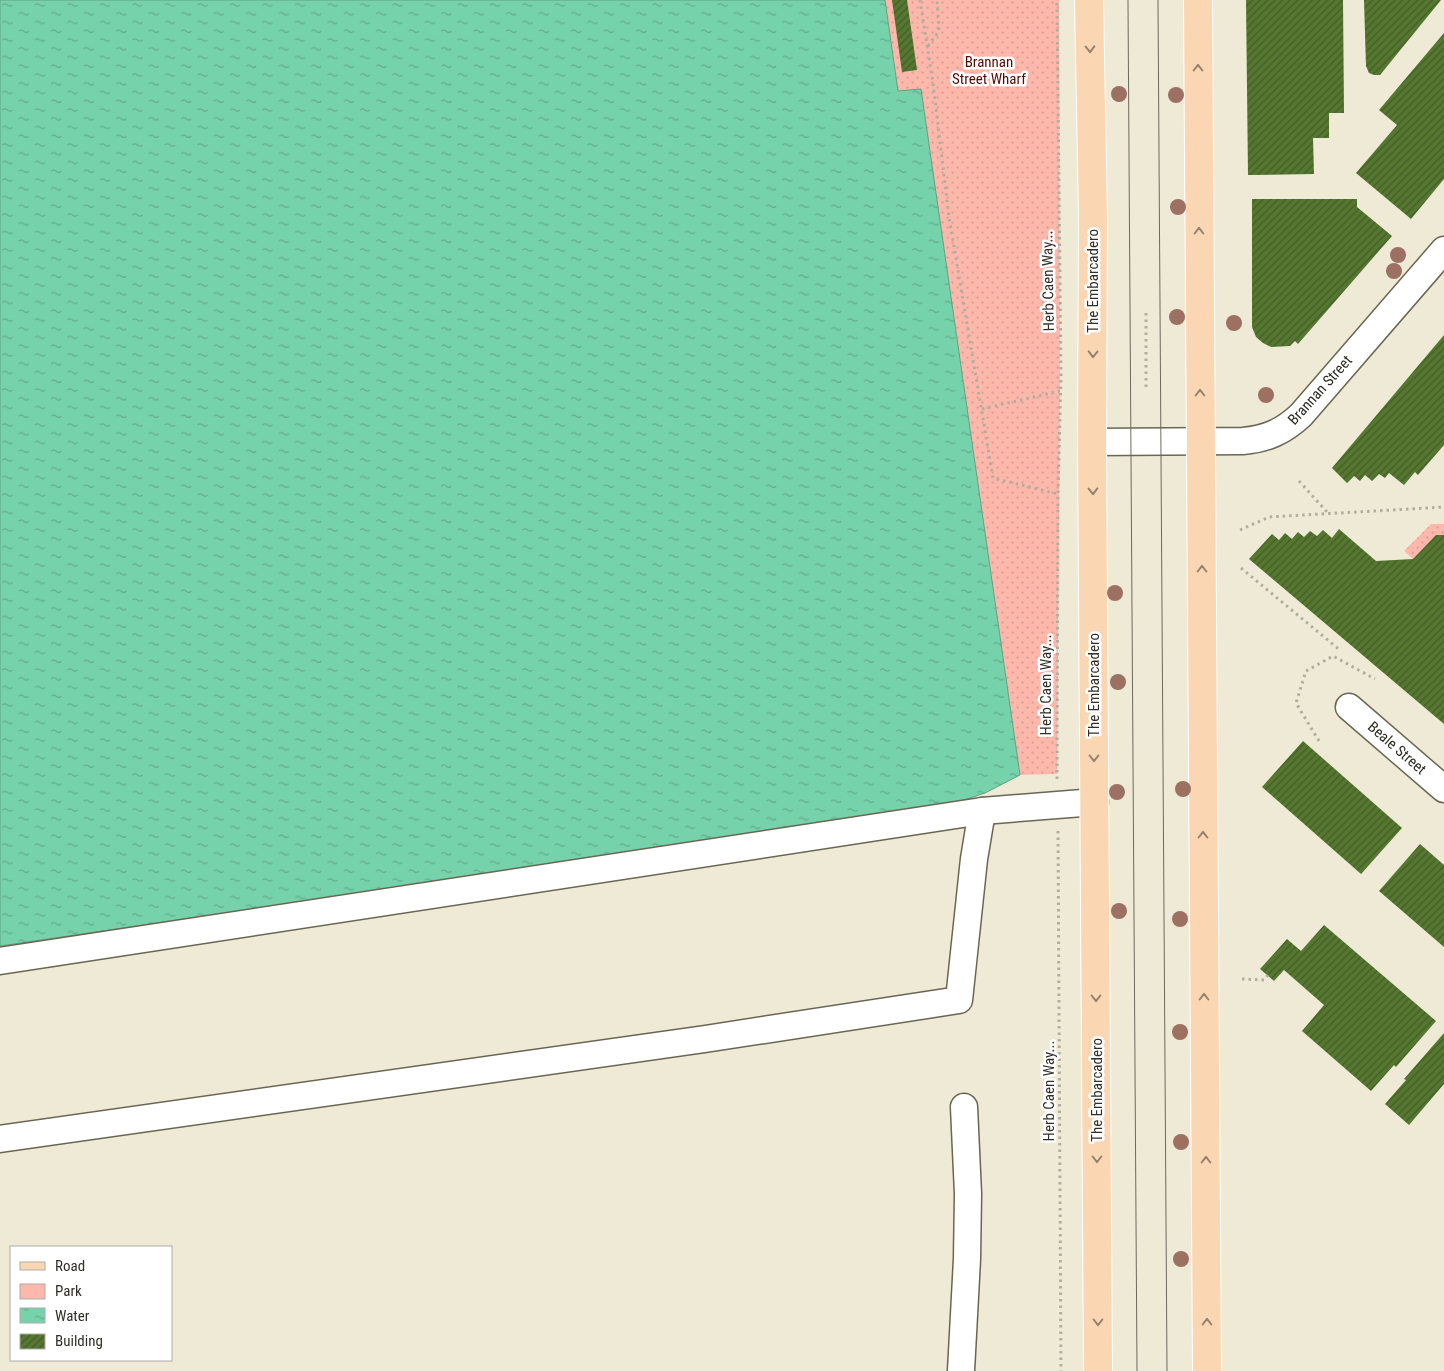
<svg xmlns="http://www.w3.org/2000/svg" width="1444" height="1371" font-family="'Roboto Condensed',sans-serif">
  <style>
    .green { fill: url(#green-dots) }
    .water { fill: url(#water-ripples); stroke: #61a183 }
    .building { fill: url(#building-hatch) }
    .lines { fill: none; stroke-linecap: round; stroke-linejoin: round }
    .minor-casing { stroke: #6a6654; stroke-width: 29 }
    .major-casing { stroke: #fff; stroke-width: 30 }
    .path { stroke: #b1ae9e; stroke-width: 3; stroke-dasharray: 2.5 4; stroke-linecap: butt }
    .minor { stroke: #fff; stroke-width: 26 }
    .major { stroke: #fbd6b3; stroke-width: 28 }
    .tram { stroke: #6c6a5e; stroke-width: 1 }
    .tree { fill: #9c7063 }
    .oneway { stroke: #96826d }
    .labels { text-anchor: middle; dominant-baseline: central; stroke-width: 5; stroke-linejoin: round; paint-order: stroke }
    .park-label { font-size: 15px; fill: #580c05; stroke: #fff }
    .street-label { font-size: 15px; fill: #302f27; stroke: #fff }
  </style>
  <defs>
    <pattern id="green-dots" width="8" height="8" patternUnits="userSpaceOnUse" patternTransform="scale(1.25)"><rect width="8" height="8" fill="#feb7ab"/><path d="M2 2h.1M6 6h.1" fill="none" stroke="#da9e93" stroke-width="1.8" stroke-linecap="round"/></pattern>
    <pattern id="water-ripples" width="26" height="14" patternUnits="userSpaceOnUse" patternTransform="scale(1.25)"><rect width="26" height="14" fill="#76d2ab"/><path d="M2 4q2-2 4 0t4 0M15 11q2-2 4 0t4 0" fill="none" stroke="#61ab8b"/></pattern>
    <pattern id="building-hatch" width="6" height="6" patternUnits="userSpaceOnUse" patternTransform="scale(1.25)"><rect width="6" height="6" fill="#557730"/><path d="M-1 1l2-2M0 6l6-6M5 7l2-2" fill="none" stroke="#435d27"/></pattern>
  </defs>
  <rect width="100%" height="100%" fill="#eeead5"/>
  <g class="green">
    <path d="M885,0h174l1,391 -3,383 -37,1 -99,-685 -23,1z"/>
    <path d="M1431,524h13v11h-8l-23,24 -9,-8z"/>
  </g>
  <path class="water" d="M0,0h885l13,91 23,-2 99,686 -35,18 -27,9 -55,12 -903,132z"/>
  <g class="building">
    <path d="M892,0h15l10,70 -15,2z"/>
    <path d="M1246,0h97l1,113h-15v25h-16l1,36 -66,1z"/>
    <path d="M1364,0h77l-61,75h-6l-5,-2 -3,-7z"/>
    <path d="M1444,33v146l-33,40 -55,-46 41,-48 -18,-15z"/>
    <path d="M1252,199h105v8l35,29 -94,108 -3,-3 -5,5 -19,1 -8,-4 -7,-6 -4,-10z"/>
    <path d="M1444,335v110l-26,30 -3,-3 -11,13 -15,-12 -4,5 -6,-4 -7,7 -7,-6 -5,6 -6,-5 -7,7 -15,-15z"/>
    <path d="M1339,529l37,32 37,-2 23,-24h8v189l-195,-165 23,-25 7,6 6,-7 7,6 6,-7 6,5 6,-6 7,5 6,-6 9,8z"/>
    <path d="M1303,741l99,87 -41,46 -99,-87z"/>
    <path d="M1420,844l24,21v82l-65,-56z"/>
    <path d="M1324,925l112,96 -40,46 -2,-2 -23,26 -69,-60 22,-26 -40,-35 -10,11 -14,-12 27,-30 14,12z"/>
    <path d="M1444,1033v51l-35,41 -24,-21 21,-24 -2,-1z"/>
  </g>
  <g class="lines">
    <defs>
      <g id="minor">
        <path d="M1092,442l151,-1c24,-2 41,-10 58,-26l143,-165"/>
        <path d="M1349,707l95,82"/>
        <path d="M0,961l982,-150 113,-9"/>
        <path d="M0,1139l705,-100 254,-39 15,-141 8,-48"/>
        <path d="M961,1371l6,-112 1,-65 -4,-87"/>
      </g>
      <g id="major">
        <path d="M1089,0l4,217 -1,225 6,929"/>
        <path d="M1198,0l9,1371"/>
      </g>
    </defs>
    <use href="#minor" class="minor-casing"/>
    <use href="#major" class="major-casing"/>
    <g class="path">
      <path d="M920,0l13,83 16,134 44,261 65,16"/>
      <path d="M928,46l11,-15 -2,-31"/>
      <path d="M1146,313v77"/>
      <path d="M982,409l78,-18"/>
      <path d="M1299,481l28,31"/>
      <path d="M1240,530l29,-13 175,-10"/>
      <path d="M1241,568l100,83"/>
      <path d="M1319,741l-23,-38 10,-32 27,-15 42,23"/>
      <path d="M1057,779l1,-285 3,-119 -4,-375"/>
      <path d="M1058,831l3,540"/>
      <path d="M1242,979l22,1 4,-5"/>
    </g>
    <use href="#minor" class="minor"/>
    <use href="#major" class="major"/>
    <g class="tram">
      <path d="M1128,0l9,1371"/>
      <path d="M1158,0l9,1371"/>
    </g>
  </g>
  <g class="tree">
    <circle cx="1119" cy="94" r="8"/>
    <circle cx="1176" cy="95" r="8"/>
    <circle cx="1178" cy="207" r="8"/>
    <circle cx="1398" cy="255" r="8"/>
    <circle cx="1394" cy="271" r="8"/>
    <circle cx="1177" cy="317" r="8"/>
    <circle cx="1234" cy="323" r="8"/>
    <circle cx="1266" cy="395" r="8"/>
    <circle cx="1115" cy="593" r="8"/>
    <circle cx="1118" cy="682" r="8"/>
    <circle cx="1183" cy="789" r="8"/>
    <circle cx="1117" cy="792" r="8"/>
    <circle cx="1119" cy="911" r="8"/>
    <circle cx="1180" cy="919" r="8"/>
    <circle cx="1180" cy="1032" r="8"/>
    <circle cx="1181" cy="1142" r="8"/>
    <circle cx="1181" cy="1259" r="8"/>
  </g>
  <defs><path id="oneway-chevron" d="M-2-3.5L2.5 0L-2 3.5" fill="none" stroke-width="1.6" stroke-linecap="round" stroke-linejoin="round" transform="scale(1.25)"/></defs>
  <g class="oneway">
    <use href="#oneway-chevron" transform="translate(1090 49) rotate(89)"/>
    <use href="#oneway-chevron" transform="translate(1198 68) rotate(-90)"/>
    <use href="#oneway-chevron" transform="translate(1199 231) rotate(-90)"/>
    <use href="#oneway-chevron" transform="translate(1093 354) rotate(91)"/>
    <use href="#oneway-chevron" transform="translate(1200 393) rotate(-90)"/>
    <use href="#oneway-chevron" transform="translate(1093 491) rotate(89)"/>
    <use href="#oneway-chevron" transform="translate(1202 569) rotate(-90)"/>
    <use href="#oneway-chevron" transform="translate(1094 758) rotate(90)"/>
    <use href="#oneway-chevron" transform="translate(1203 835) rotate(-90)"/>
    <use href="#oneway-chevron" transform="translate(1204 997) rotate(-90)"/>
    <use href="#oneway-chevron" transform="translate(1096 998) rotate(90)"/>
    <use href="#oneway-chevron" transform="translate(1097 1159) rotate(90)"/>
    <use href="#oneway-chevron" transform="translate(1206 1160) rotate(-90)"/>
    <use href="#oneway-chevron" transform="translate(1098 1322) rotate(90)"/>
    <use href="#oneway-chevron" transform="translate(1207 1322) rotate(-90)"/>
  </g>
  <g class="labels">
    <g class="park-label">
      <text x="989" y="62">Brannan<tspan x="989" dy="17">Street Wharf</tspan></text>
    </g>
    <g class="street-label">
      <text transform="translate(1048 281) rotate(-91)">Herb Caen Way...</text>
      <text transform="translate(1093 281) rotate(-90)">The Embarcadero</text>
      <text transform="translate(1320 390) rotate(-48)">Brannan Street</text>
      <text transform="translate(1046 685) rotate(-90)">Herb Caen Way...</text>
      <text transform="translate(1094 685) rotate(-90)">The Embarcadero</text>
      <text transform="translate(1397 748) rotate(41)">Beale Street</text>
      <text transform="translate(1097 1090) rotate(-90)">The Embarcadero</text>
      <text transform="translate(1049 1091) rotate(-90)">Herb Caen Way...</text>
    </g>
  </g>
  <rect x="10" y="1246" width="162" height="115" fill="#ffffff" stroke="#acaca9"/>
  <rect x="20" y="1262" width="25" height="8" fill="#fbd6b3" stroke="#acaca9"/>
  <text x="55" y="1271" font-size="15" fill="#302f27">Road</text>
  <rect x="20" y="1284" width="25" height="15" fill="#feb7ab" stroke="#acaca9"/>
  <text x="55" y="1296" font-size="15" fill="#302f27">Park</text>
  <rect x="20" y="1308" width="25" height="15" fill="url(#water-ripples)" stroke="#acaca9"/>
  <text x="55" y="1321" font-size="15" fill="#302f27">Water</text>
  <rect x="20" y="1334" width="25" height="15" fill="url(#building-hatch)" stroke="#acaca9"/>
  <text x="55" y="1346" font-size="15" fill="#302f27">Building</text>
</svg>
